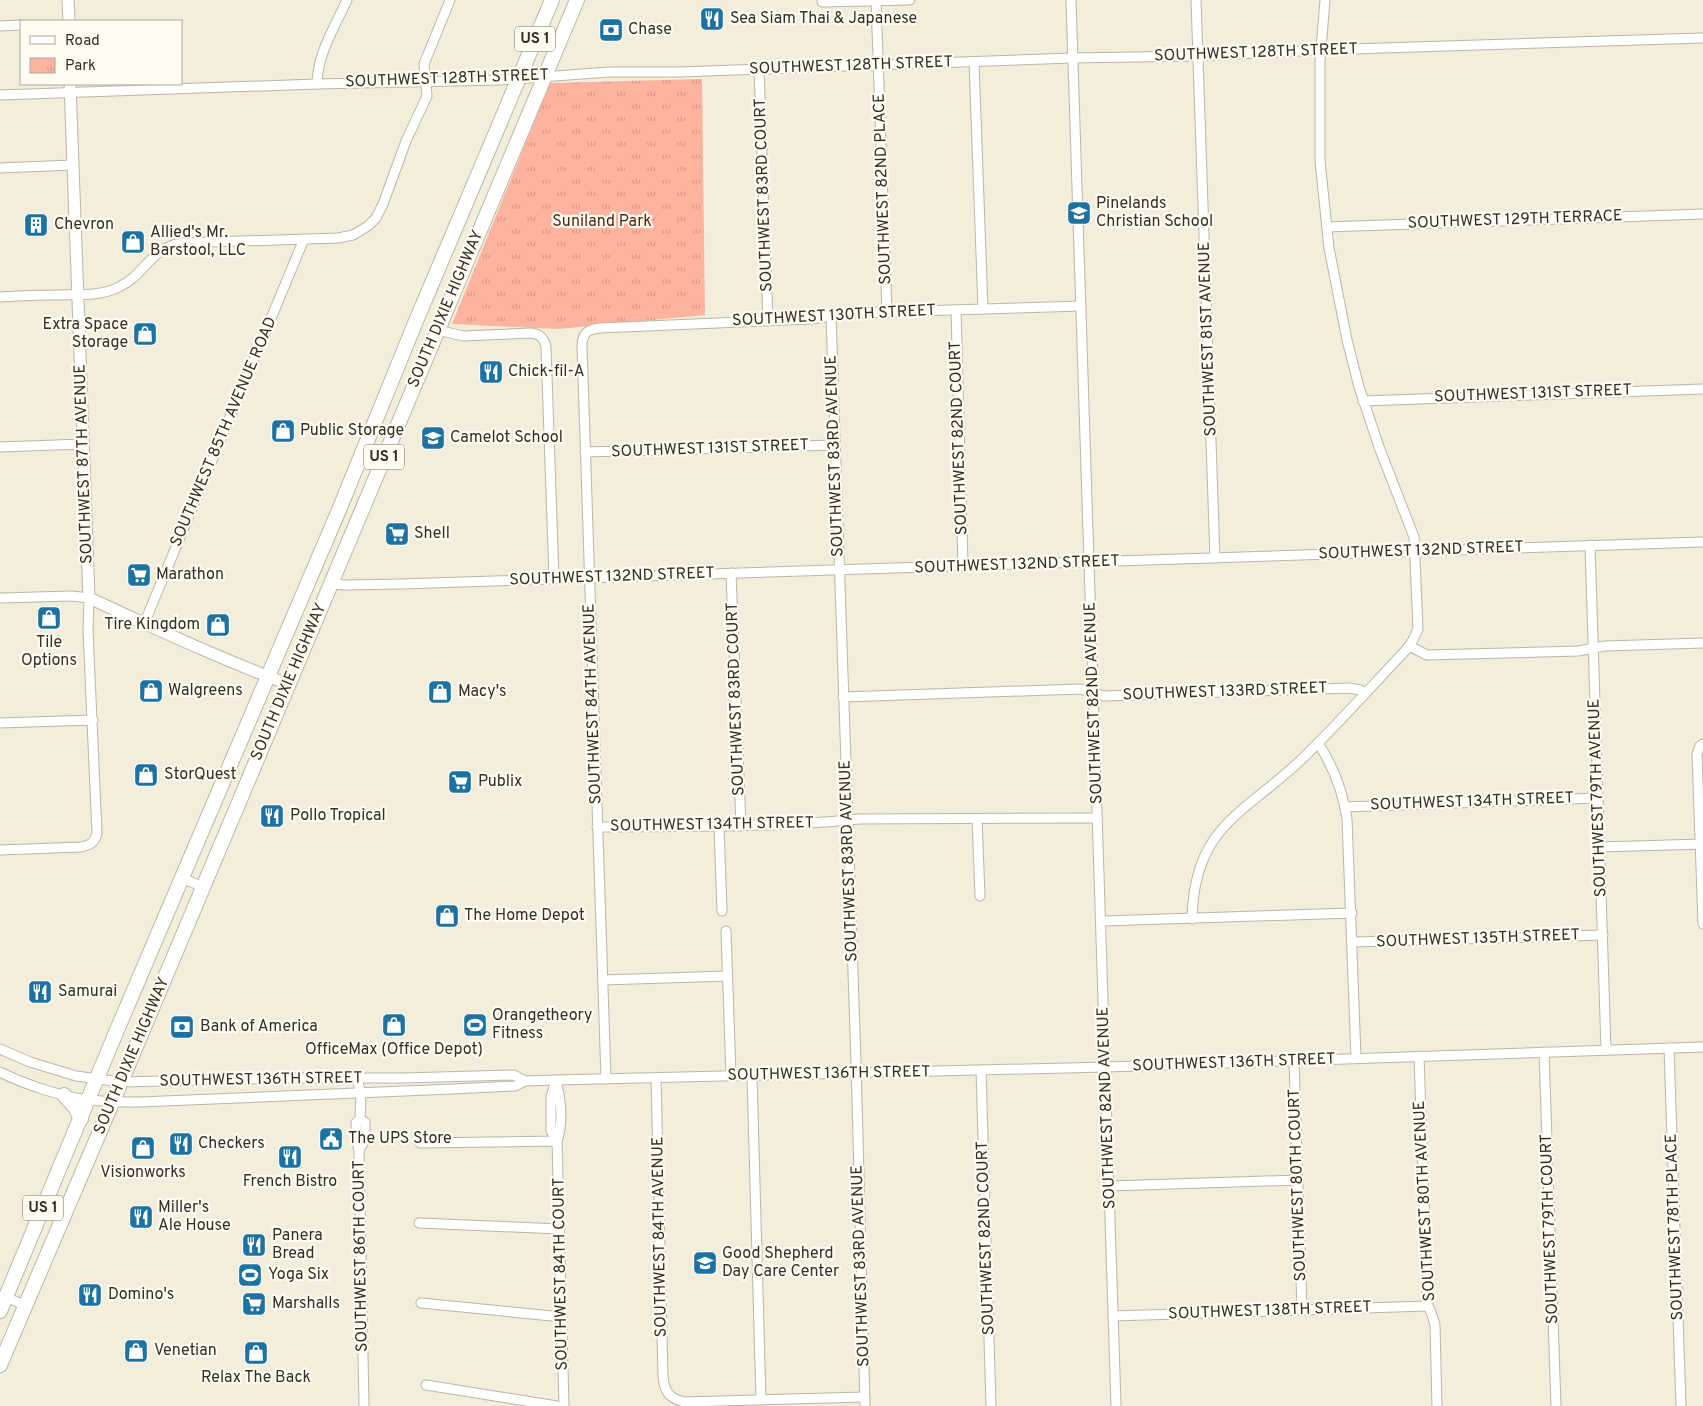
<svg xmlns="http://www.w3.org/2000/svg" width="1703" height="1406" font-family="Overpass,sans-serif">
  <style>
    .park { fill: url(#park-tufts) }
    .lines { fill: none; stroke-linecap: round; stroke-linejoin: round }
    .minor-casing { stroke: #bbb6a5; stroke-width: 11 }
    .major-casing { stroke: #bbb6a5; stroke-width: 13 }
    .highway-casing { stroke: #bbb6a5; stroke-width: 16 }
    .minor { stroke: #fff; stroke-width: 9 }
    .major { stroke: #fff; stroke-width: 11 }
    .highway { stroke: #fff; stroke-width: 14 }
    .labels { text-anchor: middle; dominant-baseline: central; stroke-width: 4.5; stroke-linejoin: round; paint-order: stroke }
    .shield { fill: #fefbf0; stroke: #6e6c64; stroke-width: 1 }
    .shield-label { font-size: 15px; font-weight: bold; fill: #312f28 }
    .poi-label { font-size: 16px; fill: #312f28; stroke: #fefbf0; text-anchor: start }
    .street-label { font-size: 16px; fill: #312f28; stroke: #fefbf0 }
    .park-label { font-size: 16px; fill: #561f0e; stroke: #fefbf0 }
  </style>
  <defs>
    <pattern id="park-tufts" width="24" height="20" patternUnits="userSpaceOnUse" patternTransform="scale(1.25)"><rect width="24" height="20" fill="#fdb39e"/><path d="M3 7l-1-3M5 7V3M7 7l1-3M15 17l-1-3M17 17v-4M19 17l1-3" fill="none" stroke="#d99a88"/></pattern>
  </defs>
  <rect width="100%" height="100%" fill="#f3eedc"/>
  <path class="park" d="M702,79l3,236 -147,14 -106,-5 98,-241z"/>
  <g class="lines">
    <defs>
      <g id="minor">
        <path d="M1071,0l45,1406"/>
        <path d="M1196,0l19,558"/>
        <path d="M876,1l11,312"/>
        <path d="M822,2l88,-2"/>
        <path d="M0,26l21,-1"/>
        <path d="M974,62l9,247"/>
        <path d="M759,69l9,252"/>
        <path d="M317,84c0,-29 18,-58 30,-84"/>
        <path d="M0,95l317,-11 183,-4 109,-8h70l393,-14 126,-2 122,-6 383,-12"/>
        <path d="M0,168l73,-3"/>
        <path d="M1327,227l376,-13"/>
        <path d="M0,297c18,-1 36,-2 54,-2 21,-1 46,2 65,-8 27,-13 29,-37 62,-44l157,-5 15,-3 15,-9 8,-8 7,-14 23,-63 21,-45 -3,-32 26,-64"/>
        <path d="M956,310l7,256"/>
        <path d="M831,316l25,745 9,345"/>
        <path d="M438,330l25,6 68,-3c9,1 13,5 15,14l8,232"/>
        <path d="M1363,401l340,-12"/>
        <path d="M0,447l83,-3"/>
        <path d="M585,452l250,-7"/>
        <path d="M1590,545l16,505"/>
        <path d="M731,573l10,253"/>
        <path d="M330,584l15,1 56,-1 1302,-42"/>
        <path d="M0,598l72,-2 17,2 -1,33 9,202c-2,10 -7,12 -16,14l-81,3"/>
        <path d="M144,624l160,-385"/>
        <path d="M1409,646l18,9 151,-4 27,-5 98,-3"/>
        <path d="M843,697l237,-8 24,7 245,-8 11,2 6,3"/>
        <path d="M0,723l93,-3"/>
        <path d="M1318,743c15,23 25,49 29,76l9,239"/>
        <path d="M1703,744l-3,2 -3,8 6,170"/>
        <path d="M1345,807l253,-9"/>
        <path d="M977,819l3,77"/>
        <path d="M719,826l3,85"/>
        <path d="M597,827c87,-1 175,1 262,-8l238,-1"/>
        <path d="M1599,847l104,-3"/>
        <path d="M182,878l21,9"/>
        <path d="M1192,919c2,-94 53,-105 111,-161 35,-34 68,-71 102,-107l7,-9 6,-13 -4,-92 -35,-90 -20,-60 -12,-47 -18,-92 -9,-87v-100l5,-61"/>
        <path d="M1102,921l250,-8"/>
        <path d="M726,931l5,145"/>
        <path d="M1352,942l251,-7"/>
        <path d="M603,980l124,-4"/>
        <path d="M1669,1048l12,358"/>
        <path d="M0,1049l30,13 46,14 45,6 171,-4h112l110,-3 11,6"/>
        <path d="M1544,1052l12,354"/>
        <path d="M1419,1056l8,232 1,18 3,6 4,13 2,81"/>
        <path d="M1294,1060l8,250"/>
        <path d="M981,1070l10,336"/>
        <path d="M0,1072c24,12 62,25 89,28 17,2 34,2 51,2l312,-13 63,-3 10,-5 31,-1 550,-13 597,-20"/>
        <path d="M752,1076l9,324"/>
        <path d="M656,1078l7,298c1,15 6,23 22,26l180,-5"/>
        <path d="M357,1079l4,14 -1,26 -4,4c0,9 0,17 3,27l5,256"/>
        <path d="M606,1079l-24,-733c0,-13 6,-17 18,-18l211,-9 40,-6 230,-7"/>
        <path d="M556,1080c5,20 8,41 1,61l-6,-10v-34z"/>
        <path d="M420,1143l137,-2 7,265"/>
        <path d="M359,1150l6,-10v-18l-5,-3"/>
        <path d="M1110,1186l188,-6"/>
        <path d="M419,1223l141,6"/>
        <path d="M6,1297l20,9"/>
        <path d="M421,1303l141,14"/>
        <path d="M1113,1316l315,-10"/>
        <path d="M426,1385l131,21"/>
      </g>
      <g id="major">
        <path d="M68,0l1,21"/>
        <path d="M70,84l19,514c66,30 131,61 199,86"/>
      </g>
      <g id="highway">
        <path d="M64,1095l11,12 6,12"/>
        <path d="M0,1311l117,-281 222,-520 77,-189 136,-321"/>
        <path d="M0,1365l121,-283 456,-1082"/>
      </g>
    </defs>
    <use href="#minor" class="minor-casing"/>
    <use href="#major" class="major-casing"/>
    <use href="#highway" class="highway-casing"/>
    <use href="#minor" class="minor"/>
    <use href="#major" class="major"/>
    <use href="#highway" class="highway"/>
  </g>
  <defs>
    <symbol id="restaurant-square" viewBox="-11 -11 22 22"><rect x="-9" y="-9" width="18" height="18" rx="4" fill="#1c73a3" stroke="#fefbf0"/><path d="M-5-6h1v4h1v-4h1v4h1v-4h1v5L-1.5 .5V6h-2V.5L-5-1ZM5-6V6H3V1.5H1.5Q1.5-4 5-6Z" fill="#fff"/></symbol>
    <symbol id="bank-square" viewBox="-11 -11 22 22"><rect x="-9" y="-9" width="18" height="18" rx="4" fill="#1c73a3" stroke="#fefbf0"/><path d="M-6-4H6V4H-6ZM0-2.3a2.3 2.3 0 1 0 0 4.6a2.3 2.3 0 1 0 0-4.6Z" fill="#fff"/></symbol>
    <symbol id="school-square" viewBox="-11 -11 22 22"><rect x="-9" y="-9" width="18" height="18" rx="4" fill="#1c73a3" stroke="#fefbf0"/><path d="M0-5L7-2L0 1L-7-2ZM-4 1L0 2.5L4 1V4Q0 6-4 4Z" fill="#fff"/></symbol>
    <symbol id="building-square" viewBox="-11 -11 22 22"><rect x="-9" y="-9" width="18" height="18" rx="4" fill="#1c73a3" stroke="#fefbf0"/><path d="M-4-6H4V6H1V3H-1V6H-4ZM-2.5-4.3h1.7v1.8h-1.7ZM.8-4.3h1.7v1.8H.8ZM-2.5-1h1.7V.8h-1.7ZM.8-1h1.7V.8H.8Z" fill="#fff"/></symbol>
    <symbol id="shop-square" viewBox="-11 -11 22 22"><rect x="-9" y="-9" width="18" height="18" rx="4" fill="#1c73a3" stroke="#fefbf0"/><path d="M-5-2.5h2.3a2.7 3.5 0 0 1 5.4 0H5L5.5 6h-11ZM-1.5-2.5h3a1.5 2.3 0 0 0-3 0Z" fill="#fff"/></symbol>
    <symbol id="supermarket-square" viewBox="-11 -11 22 22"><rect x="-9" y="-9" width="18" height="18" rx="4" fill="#1c73a3" stroke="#fefbf0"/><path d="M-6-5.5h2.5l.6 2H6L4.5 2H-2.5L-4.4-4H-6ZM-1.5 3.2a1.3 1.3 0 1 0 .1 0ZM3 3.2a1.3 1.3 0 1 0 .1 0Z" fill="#fff"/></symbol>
    <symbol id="stadium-square" viewBox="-11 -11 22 22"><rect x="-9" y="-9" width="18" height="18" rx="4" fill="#1c73a3" stroke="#fefbf0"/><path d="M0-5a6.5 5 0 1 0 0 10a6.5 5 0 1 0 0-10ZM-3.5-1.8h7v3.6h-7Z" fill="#fff"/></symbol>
    <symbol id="civic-square" viewBox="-11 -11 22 22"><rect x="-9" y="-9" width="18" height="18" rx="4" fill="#1c73a3" stroke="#fefbf0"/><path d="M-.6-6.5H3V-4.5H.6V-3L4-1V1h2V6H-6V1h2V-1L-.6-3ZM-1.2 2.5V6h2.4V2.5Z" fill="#fff"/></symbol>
  </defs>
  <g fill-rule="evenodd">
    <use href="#restaurant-square" x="698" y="5" width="28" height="28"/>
    <use href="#bank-square" x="597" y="16" width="28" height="28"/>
    <use href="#school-square" x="1065" y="199" width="28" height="28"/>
    <use href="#building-square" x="22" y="211" width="28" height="28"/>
    <use href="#shop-square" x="119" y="228" width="28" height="28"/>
    <use href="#shop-square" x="131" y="320" width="28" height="28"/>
    <use href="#restaurant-square" x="477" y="358" width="28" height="28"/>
    <use href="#shop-square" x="269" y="417" width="28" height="28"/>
    <use href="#school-square" x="419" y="424" width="28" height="28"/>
    <use href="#supermarket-square" x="383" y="520" width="28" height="28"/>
    <use href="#supermarket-square" x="125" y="561" width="28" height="28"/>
    <use href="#shop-square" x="35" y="604" width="28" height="28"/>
    <use href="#shop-square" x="204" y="611" width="28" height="28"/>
    <use href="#shop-square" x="137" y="677" width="28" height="28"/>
    <use href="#shop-square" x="426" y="678" width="28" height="28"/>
    <use href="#shop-square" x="132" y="761" width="28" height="28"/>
    <use href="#supermarket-square" x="446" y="768" width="28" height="28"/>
    <use href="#restaurant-square" x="258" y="802" width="28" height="28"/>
    <use href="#shop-square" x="433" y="902" width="28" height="28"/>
    <use href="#restaurant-square" x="26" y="978" width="28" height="28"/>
    <use href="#shop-square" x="380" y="1011" width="28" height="28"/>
    <use href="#stadium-square" x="461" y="1011" width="28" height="28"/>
    <use href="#bank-square" x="168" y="1013" width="28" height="28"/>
    <use href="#civic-square" x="317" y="1125" width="28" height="28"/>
    <use href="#restaurant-square" x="167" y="1130" width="28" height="28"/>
    <use href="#shop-square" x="129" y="1134" width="28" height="28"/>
    <use href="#restaurant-square" x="276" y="1143" width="28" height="28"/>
    <use href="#restaurant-square" x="127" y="1203" width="28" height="28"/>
    <use href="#restaurant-square" x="240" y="1231" width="28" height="28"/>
    <use href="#school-square" x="691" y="1249" width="28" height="28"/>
    <use href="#stadium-square" x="236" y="1261" width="28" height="28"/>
    <use href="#restaurant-square" x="76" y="1281" width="28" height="28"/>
    <use href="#supermarket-square" x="240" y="1290" width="28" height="28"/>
    <use href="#shop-square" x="122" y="1337" width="28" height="28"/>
    <use href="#shop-square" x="242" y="1339" width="28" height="28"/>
  </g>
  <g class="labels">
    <g class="shield">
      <rect x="515" y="26.5" width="40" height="25" rx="4"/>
      <rect x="364" y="444.5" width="40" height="25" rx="4"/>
      <rect x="23" y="1195.5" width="40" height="25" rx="4"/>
    </g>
    <g class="shield-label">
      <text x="535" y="39">US 1</text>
      <text x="384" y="457">US 1</text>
      <text x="43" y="1208">US 1</text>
    </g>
    <g class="poi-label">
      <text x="730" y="19">Sea Siam Thai &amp; Japanese</text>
      <text x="628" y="30">Chase</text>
      <text x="1096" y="204">Pinelands<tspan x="1096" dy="18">Christian School</tspan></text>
      <text x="54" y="225">Chevron</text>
      <text x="150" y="233">Allied's Mr.<tspan x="150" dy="18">Barstool, LLC</tspan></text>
      <text x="128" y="325" text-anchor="end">Extra Space<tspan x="128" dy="18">Storage</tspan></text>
      <text x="508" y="372">Chick-fil-A</text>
      <text x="300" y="431">Public Storage</text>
      <text x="450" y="438">Camelot School</text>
      <text x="414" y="534">Shell</text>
      <text x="156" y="575">Marathon</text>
      <text x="200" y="625" text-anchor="end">Tire Kingdom</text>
      <text x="49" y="643" text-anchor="middle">Tile<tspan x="49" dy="18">Options</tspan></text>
      <text x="168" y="691">Walgreens</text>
      <text x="458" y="692">Macy's</text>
      <text x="164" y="775">StorQuest</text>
      <text x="478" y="782">Publix</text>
      <text x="290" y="816">Pollo Tropical</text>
      <text x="464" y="916">The Home Depot</text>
      <text x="58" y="992">Samurai</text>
      <text x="492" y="1016">Orangetheory<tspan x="492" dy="18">Fitness</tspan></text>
      <text x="200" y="1027">Bank of America</text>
      <text x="394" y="1050" text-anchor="middle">OfficeMax (Office Depot)</text>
      <text x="348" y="1139">The UPS Store</text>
      <text x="198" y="1144">Checkers</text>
      <text x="143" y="1173" text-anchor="middle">Visionworks</text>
      <text x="290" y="1182" text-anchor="middle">French Bistro</text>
      <text x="158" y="1208">Miller's<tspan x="158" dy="18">Ale House</tspan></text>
      <text x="272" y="1236">Panera<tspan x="272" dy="18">Bread</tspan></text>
      <text x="722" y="1254">Good Shepherd<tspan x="722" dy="18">Day Care Center</tspan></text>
      <text x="268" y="1275">Yoga Six</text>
      <text x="108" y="1295">Domino's</text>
      <text x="272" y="1304">Marshalls</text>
      <text x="154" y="1351">Venetian</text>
      <text x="256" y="1378" text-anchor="middle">Relax The Back</text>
    </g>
    <g class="street-label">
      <text transform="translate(1256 53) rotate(-2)">SOUTHWEST 128TH STREET</text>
      <text transform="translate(851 66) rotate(-2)">SOUTHWEST 128TH STREET</text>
      <text transform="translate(447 79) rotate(-2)">SOUTHWEST 128TH STREET</text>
      <text transform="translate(883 189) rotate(-92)">SOUTHWEST 82ND PLACE</text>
      <text transform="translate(764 195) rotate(-92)">SOUTHWEST 83RD COURT</text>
      <text transform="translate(1515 220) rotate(-2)">SOUTHWEST 129TH TERRACE</text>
      <text transform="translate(446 309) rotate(-67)">SOUTH DIXIE HIGHWAY</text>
      <text transform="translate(834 316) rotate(-3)">SOUTHWEST 130TH STREET</text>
      <text transform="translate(1208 339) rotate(-92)">SOUTHWEST 81ST AVENUE</text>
      <text transform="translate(1533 394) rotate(-2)">SOUTHWEST 131ST STREET</text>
      <text transform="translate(224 432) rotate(-67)">SOUTHWEST 85TH AVENUE ROAD</text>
      <text transform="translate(959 438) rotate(-92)">SOUTHWEST 82ND COURT</text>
      <text transform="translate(710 449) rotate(-2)">SOUTHWEST 131ST STREET</text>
      <text transform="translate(835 456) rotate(-92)">SOUTHWEST 83RD AVENUE</text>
      <text transform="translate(84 464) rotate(-92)">SOUTHWEST 87TH AVENUE</text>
      <text transform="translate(1421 551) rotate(-2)">SOUTHWEST 132ND STREET</text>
      <text transform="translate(1017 565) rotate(-2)">SOUTHWEST 132ND STREET</text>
      <text transform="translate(612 577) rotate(-2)">SOUTHWEST 132ND STREET</text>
      <text transform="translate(289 682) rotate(-67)">SOUTH DIXIE HIGHWAY</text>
      <text transform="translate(1225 692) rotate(-2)">SOUTHWEST 133RD STREET</text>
      <text transform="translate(736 699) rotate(-92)">SOUTHWEST 83RD COURT</text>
      <text transform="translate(1094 703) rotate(-92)">SOUTHWEST 82ND AVENUE</text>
      <text transform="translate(593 704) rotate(-92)">SOUTHWEST 84TH AVENUE</text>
      <text transform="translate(1598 798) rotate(-92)">SOUTHWEST 79TH AVENUE</text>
      <text transform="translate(1472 802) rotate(-2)">SOUTHWEST 134TH STREET</text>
      <text transform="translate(712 825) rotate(-1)">SOUTHWEST 134TH STREET</text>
      <text transform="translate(849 861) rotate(-92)">SOUTHWEST 83RD AVENUE</text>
      <text transform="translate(1478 939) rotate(-2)">SOUTHWEST 135TH STREET</text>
      <text transform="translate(132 1056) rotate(-67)">SOUTH DIXIE HIGHWAY</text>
      <text transform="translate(1234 1063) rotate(-2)">SOUTHWEST 136TH STREET</text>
      <text transform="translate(829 1074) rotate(-1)">SOUTHWEST 136TH STREET</text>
      <text transform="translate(261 1080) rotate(-1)">SOUTHWEST 136TH STREET</text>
      <text transform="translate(1107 1108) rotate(-92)">SOUTHWEST 82ND AVENUE</text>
      <text transform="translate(1298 1185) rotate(-92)">SOUTHWEST 80TH COURT</text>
      <text transform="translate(1425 1201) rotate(-93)">SOUTHWEST 80TH AVENUE</text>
      <text transform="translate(1675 1227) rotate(-92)">SOUTHWEST 78TH PLACE</text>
      <text transform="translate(1550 1229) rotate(-92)">SOUTHWEST 79TH COURT</text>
      <text transform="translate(660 1237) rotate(-91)">SOUTHWEST 84TH AVENUE</text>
      <text transform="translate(986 1238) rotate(-92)">SOUTHWEST 82ND COURT</text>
      <text transform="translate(361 1256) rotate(-91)">SOUTHWEST 86TH COURT</text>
      <text transform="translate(861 1266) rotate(-92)">SOUTHWEST 83RD AVENUE</text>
      <text transform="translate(561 1274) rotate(-91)">SOUTHWEST 84TH COURT</text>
      <text transform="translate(1270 1311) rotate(-2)">SOUTHWEST 138TH STREET</text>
    </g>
    <g class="park-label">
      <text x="602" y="222">Suniland Park</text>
    </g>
  </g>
  <rect x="20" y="20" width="162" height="65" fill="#fefbf0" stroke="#aca9a0"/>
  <rect x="30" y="36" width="25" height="8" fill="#ffffff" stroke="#aca9a0"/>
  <text x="65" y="45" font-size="15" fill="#312f28">Road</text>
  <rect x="30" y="58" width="25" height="15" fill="url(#park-tufts)" stroke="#aca9a0"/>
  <text x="65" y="70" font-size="15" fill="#312f28">Park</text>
</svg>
